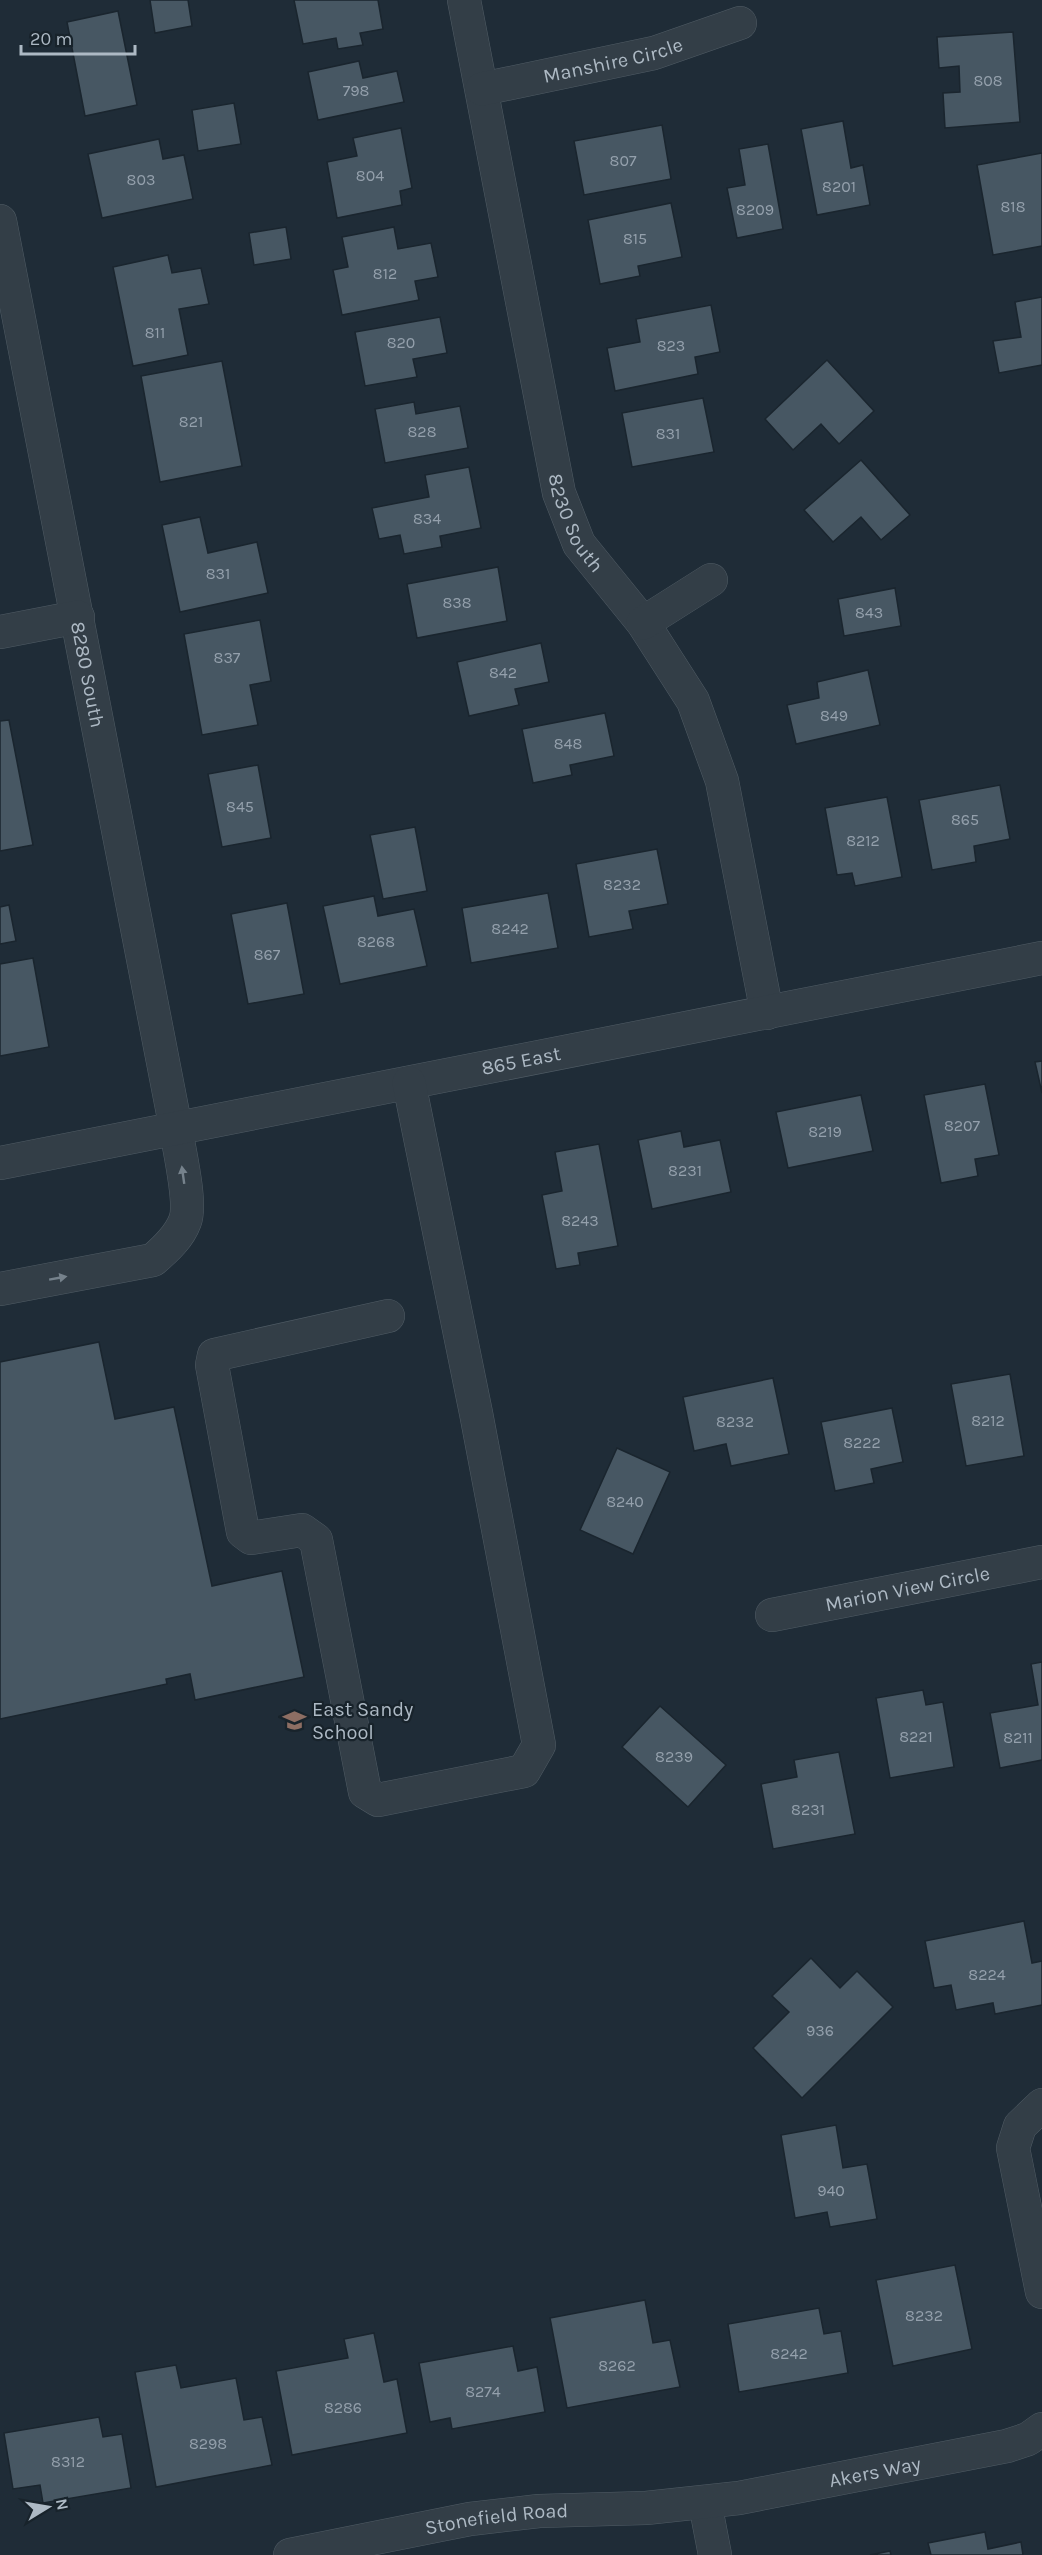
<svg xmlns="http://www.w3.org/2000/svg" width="1042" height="2555" font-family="Karla,sans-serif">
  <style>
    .building { fill: #475763; stroke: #1a252e; stroke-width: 1.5 }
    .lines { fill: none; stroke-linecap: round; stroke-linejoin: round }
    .minor-casing { stroke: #505c65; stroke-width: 34 }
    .minor { stroke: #333e47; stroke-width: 33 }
    .oneway { fill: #76828c }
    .labels { text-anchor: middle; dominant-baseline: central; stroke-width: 4.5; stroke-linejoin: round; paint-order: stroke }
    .number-label { font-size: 16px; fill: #94a0ac }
    .street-label { font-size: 20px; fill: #adb9c4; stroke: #18232b }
    .poi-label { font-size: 20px; fill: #adb9c4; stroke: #18232b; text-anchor: start }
  </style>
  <rect width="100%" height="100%" fill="#1f2c37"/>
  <g class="building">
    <path d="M150,0h38l4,26 -37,7z"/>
    <path d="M294,0h84l5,29 -23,4 3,12 -25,4 -2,-11 -33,6z"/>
    <path d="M118,11l19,94 -52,11 -18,-94z"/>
    <path d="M1013,32l7,90 -75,6 -2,-35 17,-1 -1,-26 -20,2 -2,-31z"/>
    <path d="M359,61l4,17 34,-7 7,31 -86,18 -10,-48z"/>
    <path d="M234,103l7,41 -43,7 -6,-41z"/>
    <path d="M843,121l8,47 12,-3 7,40 -53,10 -16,-86z"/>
    <path d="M662,125l9,54 -87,16 -10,-54z"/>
    <path d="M401,128l11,60 -12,3 2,14 -65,13 -10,-56 30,-6 -4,-18z"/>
    <path d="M159,139l4,20 21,-4 9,44 -91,19 -14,-64z"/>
    <path d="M768,144l15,85 -46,9 -10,-50 18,-3 -6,-36z"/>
    <path d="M1042,153v93l-49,9 -16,-90z"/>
    <path d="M671,203l11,54 -44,9 2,10 -40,8 -12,-64z"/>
    <path d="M286,227l5,32 -37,6 -5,-32z"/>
    <path d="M394,227l4,22 33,-6 7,34 -23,4 4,19 -77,15 -9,-45 15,-3 -6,-30z"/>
    <path d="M168,255l4,18 29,-5 8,36 -30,5 9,46 -55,11 -20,-99z"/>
    <path d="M1042,297v68l-43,8 -6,-32 28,-4 -6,-35z"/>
    <path d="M711,305l9,47 -25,5 3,17 -83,17 -8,-43 33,-6 -4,-23z"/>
    <path d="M440,317l7,36 -34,6 4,18 -52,9 -10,-54z"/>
    <path d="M827,360l47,51 -35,33 -18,-20 -28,26 -28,-31z"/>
    <path d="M222,361l20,105 -82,16 -19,-106z"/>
    <path d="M703,398l11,54 -82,15 -10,-54z"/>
    <path d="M414,402l2,12 44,-8 8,42 -83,15 -10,-54z"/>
    <path d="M861,460l49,55 -29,25 -20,-23 -28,25 -29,-32z"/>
    <path d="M469,467l12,61 -41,8 2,11 -38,7 -4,-19 -21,4 -7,-31 57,-11 -4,-22z"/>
    <path d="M200,517l8,36 49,-11 11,51 -88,19 -18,-87z"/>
    <path d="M498,567l9,54 -90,17 -10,-54z"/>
    <path d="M895,588l6,38 -57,10 -6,-37z"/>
    <path d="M260,620l11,61 -21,4 8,40 -56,10 -18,-101z"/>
    <path d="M541,643l8,39 -34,7 4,16 -50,11 -12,-54z"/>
    <path d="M868,670l12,55 -84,19 -9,-39 32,-7 -2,-16z"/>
    <path d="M605,713l9,43 -44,9 2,10 -39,8 -11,-54z"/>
    <path d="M9,720l24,125 -33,6v-130z"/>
    <path d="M258,765l13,73 -49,9 -14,-73z"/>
    <path d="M1000,785l10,54 -36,7 2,16 -44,8 -13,-70z"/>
    <path d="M887,797l15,80 -47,9 -3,-13 -15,2 -12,-67z"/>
    <path d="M415,827l12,64 -44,8 -13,-64z"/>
    <path d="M657,849l11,55 -39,7 4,18 -44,8 -13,-73z"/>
    <path d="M548,893l10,55 -87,15 -9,-55z"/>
    <path d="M374,896l4,20 36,-7 13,57 -87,18 -17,-78z"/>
    <path d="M287,903l17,91 -56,10 -17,-90z"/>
    <path d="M9,905l7,36 -16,3v-37z"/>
    <path d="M33,958l16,89 -49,9v-92z"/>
    <path d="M1042,1061v32l-7,-31z"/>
    <path d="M985,1084l14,71 -24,4 3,17 -37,7 -17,-88z"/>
    <path d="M861,1095l12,56 -85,17 -12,-56z"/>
    <path d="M681,1131l3,16 36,-7 11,52 -79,17 -14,-69z"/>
    <path d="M599,1144l19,102 -40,7 2,12 -24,4 -14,-74 20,-4 -7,-39z"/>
    <path d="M99,1342l16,77 59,-12 38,179 70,-15 22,106 -109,23 -5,-26 -24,5 1,5 -167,35v-357z"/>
    <path d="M1010,1374l14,82 -58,10 -15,-82z"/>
    <path d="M773,1378l16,76 -58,12 -5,-22 -32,7 -11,-54z"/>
    <path d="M892,1408l11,54 -32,7 3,14 -39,8 -14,-69z"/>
    <path d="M617,1448l53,24 -37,82 -53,-24z"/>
    <path d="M1042,1662v98l-42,8 -10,-55 48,-8 -7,-41z"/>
    <path d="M923,1690l3,15 17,-3 11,65 -64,11 -14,-80z"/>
    <path d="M660,1706l66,59 -38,42 -66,-60z"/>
    <path d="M839,1752l16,82 -82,15 -12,-65 36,-7 -3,-17z"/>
    <path d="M1024,1921l8,42 10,-2v44l-47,9 -2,-11 -37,7 -5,-25 -17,3 -9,-47z"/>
    <path d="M811,1958l29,30 17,-17 36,36 -91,91 -49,-50 36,-36 -17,-16z"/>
    <path d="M836,2125l7,43 24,-4 10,55 -47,8 -3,-15 -32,6 -14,-83z"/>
    <path d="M955,2265l17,84 -79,17 -17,-86z"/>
    <path d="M645,2300l8,43 17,-3 10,47 -113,21 -17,-90z"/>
    <path d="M819,2308l5,26 17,-3 7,42 -109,19 -11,-68z"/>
    <path d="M374,2333l10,49 13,-3 10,54 -115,22 -16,-84 72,-13 -4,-19z"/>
    <path d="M513,2346l5,25 19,-4 8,45 -93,17 -2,-11 -20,4 -11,-59z"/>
    <path d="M176,2365l5,23 55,-10 8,42 18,-3 10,48 -116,22 -21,-115z"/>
    <path d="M99,2417l4,20 19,-3 9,54 -88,15 -3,-18 -27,4 -9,-56z"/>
    <path d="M985,2532l3,17 33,-7 2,13h-92l-3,-12z"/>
    <path d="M890,2551l1,4h-21z"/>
  </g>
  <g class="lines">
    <defs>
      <g id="minor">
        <path id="s1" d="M464,0l95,493 20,51 64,79 50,78 29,80 45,232"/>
        <path id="s2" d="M482,89l172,-36 86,-30"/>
        <path id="s3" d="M0,221l176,908c3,21 16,74 9,92 -6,16 -19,28 -32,39l-153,29"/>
        <path d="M643,623l68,-43"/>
        <path d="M0,632l78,-15"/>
        <path id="s4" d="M0,1163l1042,-205"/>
        <path d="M388,1316l-174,39 -2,10 31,167 8,6 51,-8 14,10 49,252 13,8 146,-29 15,-26 -63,-332 -67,-330"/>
        <path id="s5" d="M772,1615l270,-53"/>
        <path d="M1042,2105l-22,21 -7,22 29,144"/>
        <path d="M705,2503l10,52"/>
        <path id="s6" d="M290,2555l180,-36 69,-8 107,-3 93,-10 268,-52 21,-7 14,-10"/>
      </g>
    </defs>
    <use href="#minor" class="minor-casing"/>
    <use href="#minor" class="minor"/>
  </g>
  <defs><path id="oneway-solid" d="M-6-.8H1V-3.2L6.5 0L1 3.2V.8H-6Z" transform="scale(1.5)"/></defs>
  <g class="oneway">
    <use href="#oneway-solid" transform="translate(183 1175) rotate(-98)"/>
    <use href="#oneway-solid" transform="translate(58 1278) rotate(-10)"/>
  </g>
  <defs>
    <symbol id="school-bare" viewBox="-9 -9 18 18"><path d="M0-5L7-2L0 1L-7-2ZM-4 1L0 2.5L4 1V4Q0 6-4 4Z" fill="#8d6e63" stroke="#18232b" stroke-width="2.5" paint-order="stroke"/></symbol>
  </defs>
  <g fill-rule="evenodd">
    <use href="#school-bare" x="278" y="1704" width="33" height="33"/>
  </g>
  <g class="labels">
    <g class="number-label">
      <text x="988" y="80">808</text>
      <text x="356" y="90">798</text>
      <text x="623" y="160">807</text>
      <text x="370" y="175">804</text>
      <text x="141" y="179">803</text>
      <text x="839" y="186">8201</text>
      <text x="1013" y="206">818</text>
      <text x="755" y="209">8209</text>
      <text x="635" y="238">815</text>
      <text x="385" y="273">812</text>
      <text x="155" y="332">811</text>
      <text x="401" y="342">820</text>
      <text x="671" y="345">823</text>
      <text x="191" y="421">821</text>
      <text x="422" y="431">828</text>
      <text x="668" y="433">831</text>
      <text x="427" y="518">834</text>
      <text x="218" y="573">831</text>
      <text x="457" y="602">838</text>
      <text x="869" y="612">843</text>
      <text x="227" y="657">837</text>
      <text x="503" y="672">842</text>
      <text x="834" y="715">849</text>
      <text x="568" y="743">848</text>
      <text x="240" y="806">845</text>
      <text x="965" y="819">865</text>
      <text x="863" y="840">8212</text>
      <text x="622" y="884">8232</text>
      <text x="510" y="928">8242</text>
      <text x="376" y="941">8268</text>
      <text x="267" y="954">867</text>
      <text x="962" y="1125">8207</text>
      <text x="825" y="1131">8219</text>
      <text x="685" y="1170">8231</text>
      <text x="580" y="1220">8243</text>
      <text x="988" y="1420">8212</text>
      <text x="735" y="1421">8232</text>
      <text x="862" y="1442">8222</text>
      <text x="625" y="1501">8240</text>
      <text x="916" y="1736">8221</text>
      <text x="1018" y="1737">8211</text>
      <text x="674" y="1756">8239</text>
      <text x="808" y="1809">8231</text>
      <text x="987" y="1974">8224</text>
      <text x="820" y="2030">936</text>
      <text x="831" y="2190">940</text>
      <text x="924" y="2315">8232</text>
      <text x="789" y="2353">8242</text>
      <text x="617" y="2365">8262</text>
      <text x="483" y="2391">8274</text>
      <text x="343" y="2407">8286</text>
      <text x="208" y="2443">8298</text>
      <text x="68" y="2461">8312</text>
    </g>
    <g class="street-label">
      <text stroke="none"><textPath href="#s2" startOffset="134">Manshire Circle</textPath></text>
      <text stroke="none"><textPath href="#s1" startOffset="536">8230 South</textPath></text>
      <text stroke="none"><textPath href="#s3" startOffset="462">8280 South</textPath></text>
      <text stroke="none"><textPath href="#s4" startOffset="531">865 East</textPath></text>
      <text stroke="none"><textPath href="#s5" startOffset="138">Marion View Circle</textPath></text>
      <text stroke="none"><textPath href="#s6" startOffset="592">Akers Way</textPath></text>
      <text stroke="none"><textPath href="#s6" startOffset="210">Stonefield Road</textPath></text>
    </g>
    <g class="poi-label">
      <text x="312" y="1709">East Sandy<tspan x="312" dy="23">School</tspan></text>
    </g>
  </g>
  <g transform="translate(48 2507) rotate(79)" stroke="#18232b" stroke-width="4.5" paint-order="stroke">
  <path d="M0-4.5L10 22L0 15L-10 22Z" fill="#adb9c4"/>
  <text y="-9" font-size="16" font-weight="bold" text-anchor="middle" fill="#adb9c4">N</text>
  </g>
  <path d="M21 45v9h114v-9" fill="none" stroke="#adb9c4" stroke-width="3"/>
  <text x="30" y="45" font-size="18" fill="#adb9c4" stroke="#18232b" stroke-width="4.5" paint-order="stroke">20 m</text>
</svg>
